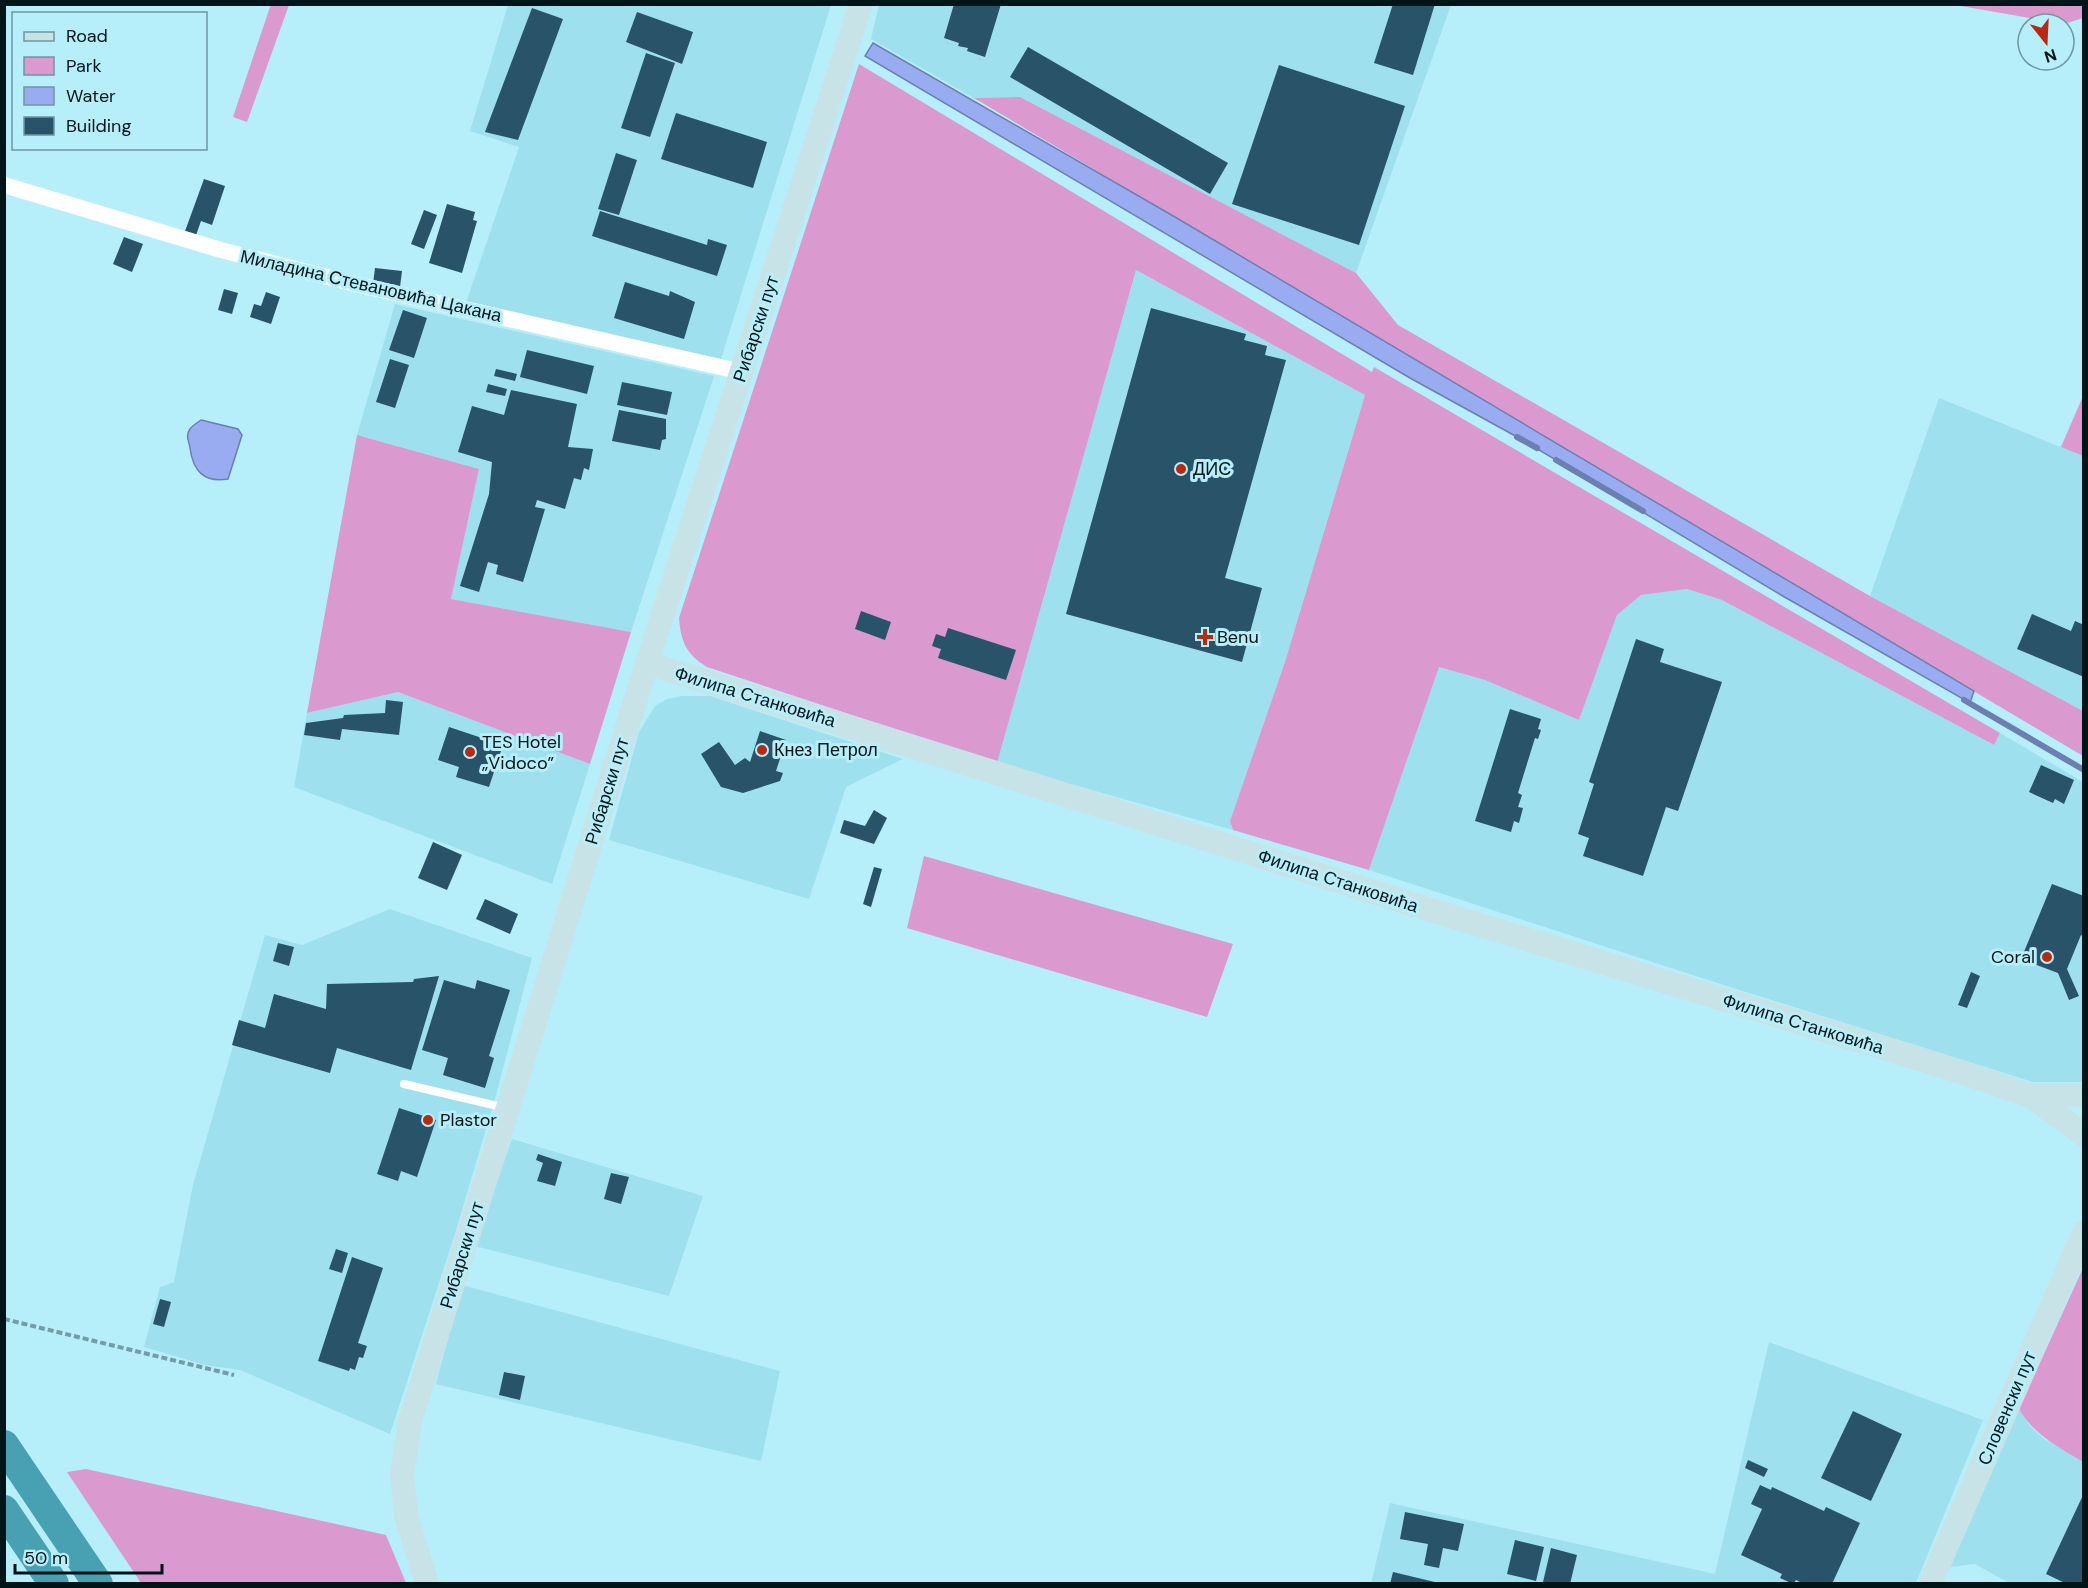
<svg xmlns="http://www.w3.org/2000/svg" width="2088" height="1588" font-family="'DM Sans',sans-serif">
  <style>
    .built { fill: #9fe0ee }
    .green { fill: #da9ad0 }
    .water { fill: #9aacf1; stroke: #6c7fb0; stroke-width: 1.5 }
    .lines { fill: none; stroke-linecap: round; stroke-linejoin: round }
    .stream { stroke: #6c7fb0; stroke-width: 6 }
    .building { fill: #285369 }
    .path { stroke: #739da6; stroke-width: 4; stroke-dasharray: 6 3; stroke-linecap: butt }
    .lane { stroke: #fff; stroke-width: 8 }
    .street { stroke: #fff; stroke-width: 16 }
    .secondary { stroke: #c8e3e8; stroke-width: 24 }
    .highway { stroke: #48a1b3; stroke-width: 30 }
    .poi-dot { fill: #b62a11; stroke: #b6eefa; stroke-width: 2 }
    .labels { text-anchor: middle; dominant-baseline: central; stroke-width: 6; stroke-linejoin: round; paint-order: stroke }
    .street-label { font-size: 18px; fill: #011519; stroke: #b6eefa }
    .poi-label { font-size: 18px; fill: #011519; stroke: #b6eefa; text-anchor: start }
  </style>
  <rect width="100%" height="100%" fill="#b6eefa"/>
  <g class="built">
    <path d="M508,5h323l-110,354 -255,-56 53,-156 -49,-16z"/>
    <path d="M879,5h572l-95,268 -336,-176 -46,1 -103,-59z"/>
    <path d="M1136,270l229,125 -80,267 -55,159 3,9 -236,-67z"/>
    <path d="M395,304l319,72 -83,256 -180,-33 28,-130 -122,-34z"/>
    <path d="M1939,398l144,58v255l-213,-115z"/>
    <path d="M1687,589l35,11 272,145 6,-12 83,49v300h-50l-322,-101 -342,-111 70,-203 46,13 94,40 38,-105 23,-20z"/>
    <path d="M398,692l192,72 -38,120 -258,-97 13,-74z"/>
    <path d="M682,696h28l193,63 -57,28 -37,112 -200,-59 30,-108 16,-26 12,-7z"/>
    <path d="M390,909l142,49 -37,141 -41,138 -64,197 -150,-64 -35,-5 -61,-18 16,-60 14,-5 19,-97 72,-250 37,10z"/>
    <path d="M512,1139l191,57 -34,100 -194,-50z"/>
    <path d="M462,1285l318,86 -19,90 -325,-77z"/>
    <path d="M1769,1342l214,78 -67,163 -545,1 19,-81 325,71z"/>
    <path d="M2019,1409l10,16 15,14 39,23v121h-74l-34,-19 -25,3z"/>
  </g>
  <g class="green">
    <path d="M271,4l18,1 -42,117 -14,-5z"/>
    <path d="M1955,5h128v13l-19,6z"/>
    <path d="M859,64l513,308 2,-5 626,366 -6,12 -272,-145 -35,-11 -46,6 -24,20 -38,105 -94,-40 -46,-13 -70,203 -136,-40 -3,-9 55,-159 80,-267 -229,-125 -139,493 -290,-96c-21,-13 -26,-25 -28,-49z"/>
    <path d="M1020,97l336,176 42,52 472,271 213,115v45l-1109,-658z"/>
    <path d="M2083,396v60l-22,-9z"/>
    <path d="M357,435l122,34 -28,130 180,33 -41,132 -192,-72 -91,21z"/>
    <path d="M924,856l309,88 -26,73 -300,-89z"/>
    <path d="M2083,1268v194c-25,-15 -49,-27 -64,-53z"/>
    <path d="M86,1469l300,66 20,48h-265l-74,-111z"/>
  </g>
  <g class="water">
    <path d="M873,43l302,174 799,474 -4,12 -189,-108 -262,-157 -109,-60 -545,-322z"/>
    <path d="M201,420l37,9 4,6 -14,44c-24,4 -35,-8 -38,-31 -1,-7 -5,-12 0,-19 2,-3 8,-7 11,-9z"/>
  </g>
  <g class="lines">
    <g class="stream">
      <path d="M1517,437l20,11"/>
      <path d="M1556,460l87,51"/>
      <path d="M1964,700l120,70"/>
    </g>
  </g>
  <g class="building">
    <path d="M954,4h47l-16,53 -18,-6 1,-3 -10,-2 1,-3 -15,-5z"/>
    <path d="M1393,4h42l-22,71 -39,-12z"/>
    <path d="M532,8l31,11 -45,121 -33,-8z"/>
    <path d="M637,12l56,20 -11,32 -56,-22z"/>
    <path d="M1028,47l200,116 -18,31 -200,-117z"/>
    <path d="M646,53l29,10 -25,74 -29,-9z"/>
    <path d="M1279,65l126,41 -46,139 -127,-41z"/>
    <path d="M676,113l91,29 -14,46 -92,-29z"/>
    <path d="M616,153l21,7 -18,55 -21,-6z"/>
    <path d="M204,179l21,7 -13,39 -11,-4 -6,17 -11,-4z"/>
    <path d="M447,204l28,8 -2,8 4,1 -15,52 -33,-10z"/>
    <path d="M424,210l13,5 -13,34 -13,-5z"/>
    <path d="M600,211l107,34 1,-6 19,6 -10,31 -125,-40z"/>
    <path d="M124,237l19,7 -11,28 -19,-8z"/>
    <path d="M375,268l27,3 -2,16 -27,-3z"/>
    <path d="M625,282l44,14 1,-5 25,11 -11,37 -70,-21z"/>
    <path d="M224,289l14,4 -6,21 -14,-4z"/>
    <path d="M266,292l14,5 -9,27 -21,-7 4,-13 7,2z"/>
    <path d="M1151,308l95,26 -2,6 23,6 -2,9 21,5 -61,218 37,10 -20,74 -176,-48z"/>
    <path d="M403,310l24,8 -13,40 -25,-8z"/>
    <path d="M527,350l67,16 -7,28 -67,-17z"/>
    <path d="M390,359l19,6 -14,43 -19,-6z"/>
    <path d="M496,369l21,5 -2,7 -21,-5z"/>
    <path d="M622,382l50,10 -5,23 -50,-10z"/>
    <path d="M488,384l19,5 -2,7 -19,-4z"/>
    <path d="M511,390l66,14 -9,43 25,2 -4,21 -5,-2 -3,12 -7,-2 -9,31 -28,-9 -2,7 10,2 -22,73 -27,-8 2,-9 -10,-3 -9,30 -19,-6 29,-92 3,-32 -34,-10 14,-46 32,9z"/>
    <path d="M619,410l47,9v20l-4,1 -2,10 -48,-9z"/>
    <path d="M861,611l30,11 -6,18 -30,-11z"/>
    <path d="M2032,614l39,17 4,-10 9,4v52l-67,-28z"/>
    <path d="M948,628l68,22 -10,30 -68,-22 3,-9 -9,-3 4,-12 9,3z"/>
    <path d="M1636,639l28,10 -4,13 62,20 -44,129 -12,-4 -23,69 -60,-20 6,-18 -11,-4 16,-50 -5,-2z"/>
    <path d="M386,700l17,2 -4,33 -57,-6 -2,11 -36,-5 2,-12 37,-5 1,-3 41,-2z"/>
    <path d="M1510,709l31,10 -3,10 3,1 -3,9 -3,-1 -17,55 4,2 -4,12 5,1 -4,15 -5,-2 -3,11 -36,-11z"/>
    <path d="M449,727l54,18 -14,42 -33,-10 3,-10 -21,-7z"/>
    <path d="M760,731l26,9 -10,31 7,2 -3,8 -37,12 -22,-6 -20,-33 18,-12 16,23 10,-7 5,4z"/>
    <path d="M2041,765l33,15 -10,24 -9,-5 -2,4 -24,-11z"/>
    <path d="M874,810l13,8 -13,26 -34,-11 4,-13 21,6z"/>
    <path d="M433,842l29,13 -15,35 -29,-12z"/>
    <path d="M874,867l8,2 -11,38 -8,-3z"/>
    <path d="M2052,884l32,12v41l-3,-2 -14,34 12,27 -10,4 -11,-27 -37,-14z"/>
    <path d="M485,899l33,15 -8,20 -34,-15z"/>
    <path d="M278,943l16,4 -5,19 -16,-5z"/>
    <path d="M1971,972l9,4 -13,32 -9,-3z"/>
    <path d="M439,976l-28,94 -74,-22 -7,25 -98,-28 7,-25 26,8 9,-34 52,15 1,-25 86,-2 1,-3z"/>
    <path d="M444,980l31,9 2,-9 33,10 -21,66 5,2 -9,30 -42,-13 5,-17 -26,-8z"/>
    <path d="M399,1108l37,12 -19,57 -16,-6 -3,10 -21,-7z"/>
    <path d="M538,1154l24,8 -7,24 -18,-5 6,-18 -7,-3z"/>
    <path d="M611,1173l18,4 -8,27 -17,-5z"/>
    <path d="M336,1249l12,4 -6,20 -13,-4z"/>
    <path d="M352,1257l31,11 -25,75 9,3 -4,12 -4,-1 -4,13 -5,-2 -1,3 -31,-10z"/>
    <path d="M160,1299l11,3 -7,25 -11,-3z"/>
    <path d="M504,1372l21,4 -5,24 -21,-5z"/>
    <path d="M1853,1411l49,23 -31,67 -50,-23z"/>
    <path d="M1748,1460l20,9 -4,8 -19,-9z"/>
    <path d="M1760,1485l11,5 1,-3 52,24 2,-4 34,16 -28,61h-28l-8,-4 -3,4 -13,-6 2,-4 -41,-19 21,-46 -11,-5z"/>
    <path d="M2084,1493v91h-17l-21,-10z"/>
    <path d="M1405,1512l59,12 -6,27 -15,-3 -4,20 -15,-3 4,-21 -28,-5z"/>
    <path d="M1515,1540l29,7 -8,34 -29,-7z"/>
    <path d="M1551,1548l26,7 -7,29 -27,-2z"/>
    <path d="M1393,1572l46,11v1h-49z"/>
  </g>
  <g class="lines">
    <path class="path" d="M4,1319l230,56"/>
    <path class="lane" d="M404,1084l102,24"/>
    <path class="street" d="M4,185l217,65 134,34 387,88"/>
    <g class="secondary">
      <path d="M647,663l787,248 515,157 82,28 53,39"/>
      <path d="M2031,1096l53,-1"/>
      <path d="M427,1584l-21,-68 -4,-42 9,-56 236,-755 214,-659"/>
      <path d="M1930,1584l154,-352"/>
    </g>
    <g class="highway">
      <path d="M4,1445l94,139"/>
      <path d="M4,1510l50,74"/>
    </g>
  </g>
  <g class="poi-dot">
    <circle cx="1181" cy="469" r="6"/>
    <path d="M1202 628h6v6h6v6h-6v6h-6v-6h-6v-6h6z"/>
    <circle cx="762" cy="750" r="6"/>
    <circle cx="470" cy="752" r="6"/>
    <circle cx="2047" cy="957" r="6"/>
    <circle cx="428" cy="1120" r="6"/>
  </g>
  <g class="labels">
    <g class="street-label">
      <text transform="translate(371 286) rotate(13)">Миладина Стевановића Цакана</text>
      <text transform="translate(756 329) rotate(-72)">Рибарски пут</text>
      <text transform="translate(755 697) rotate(17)">Филипа Станковића</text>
      <text transform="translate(607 791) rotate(-73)">Рибарски пут</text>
      <text transform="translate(1338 881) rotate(18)">Филипа Станковића</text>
      <text transform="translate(1803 1024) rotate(17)">Филипа Станковића</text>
      <text transform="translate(462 1255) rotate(-73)">Рибарски пут</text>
      <text transform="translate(2007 1408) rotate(-67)">Словенски пут</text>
    </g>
    <g class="poi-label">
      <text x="1193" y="469">ДИС</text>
      <text x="1217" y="637">Benu</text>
      <text x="482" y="742">TES Hotel<tspan x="482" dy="21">„Vidoco”</tspan></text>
      <text x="774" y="750">Кнез Петрол</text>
      <text x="2035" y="957" text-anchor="end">Coral</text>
      <text x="440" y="1120">Plastor</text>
    </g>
  </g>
  <rect width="2088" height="1588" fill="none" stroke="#011519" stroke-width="12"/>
  <rect x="12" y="12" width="195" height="138" fill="#b6eefa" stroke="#6e97a0" stroke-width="1.5"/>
  <rect x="24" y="32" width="30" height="9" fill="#c8e3e8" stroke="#6e97a0" stroke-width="1.5"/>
  <text x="66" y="42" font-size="18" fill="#011519">Road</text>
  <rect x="24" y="57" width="30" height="18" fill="#da9ad0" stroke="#6e97a0" stroke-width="1.5"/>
  <text x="66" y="72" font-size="18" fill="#011519">Park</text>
  <rect x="24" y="87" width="30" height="18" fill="#9aacf1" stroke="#6e97a0" stroke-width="1.5"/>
  <text x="66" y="102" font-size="18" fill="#011519">Water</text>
  <rect x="24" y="117" width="30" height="18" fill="#285369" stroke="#6e97a0" stroke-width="1.5"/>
  <text x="66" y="132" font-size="18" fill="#011519">Building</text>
  <g transform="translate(2046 42) rotate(162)"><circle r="28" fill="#b6eefa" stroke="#6e97a0" stroke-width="1.5"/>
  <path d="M0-4.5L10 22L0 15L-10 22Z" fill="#b62a11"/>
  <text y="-9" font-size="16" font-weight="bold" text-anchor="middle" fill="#011519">N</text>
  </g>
  <path d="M15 1564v9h147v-9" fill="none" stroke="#011519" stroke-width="3"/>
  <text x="24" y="1564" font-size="18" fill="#011519" stroke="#b6eefa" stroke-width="4.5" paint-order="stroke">50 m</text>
</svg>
